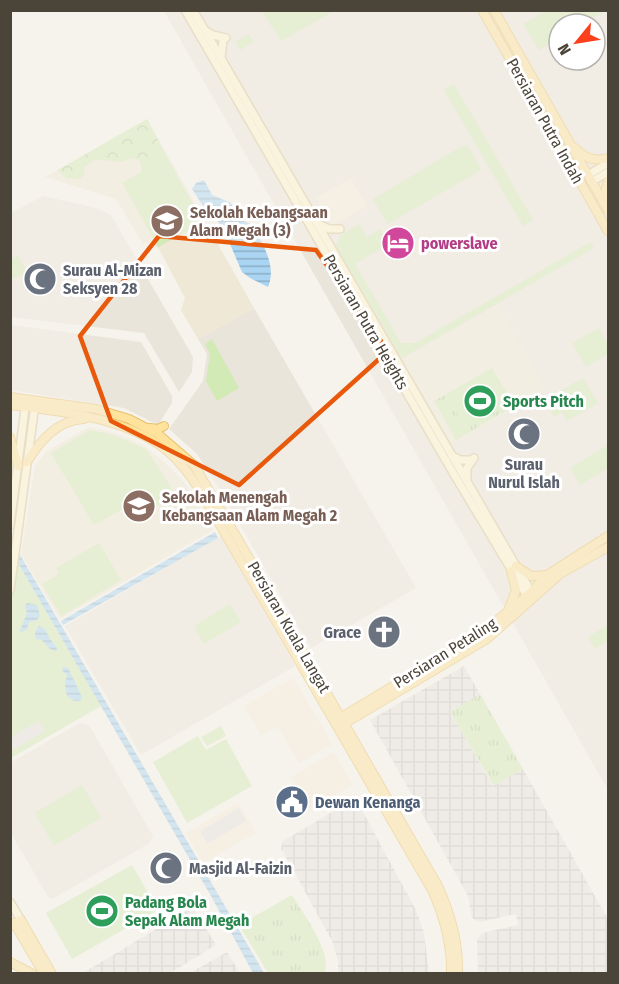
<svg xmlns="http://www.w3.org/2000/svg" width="619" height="984" font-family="'Fira Sans Condensed',sans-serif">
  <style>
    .residential { fill: #eae5da; fill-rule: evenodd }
    .commercial { fill: #f7ead8 }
    .industrial { fill: url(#industrial-grid) }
    .education { fill: #efe8d6 }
    .grass { fill: url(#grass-tufts) }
    .forest { fill: url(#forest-crowns) }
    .park { fill: #d2eab5 }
    .parking { fill: #e5e3e0 }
    .water { fill: url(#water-rules) }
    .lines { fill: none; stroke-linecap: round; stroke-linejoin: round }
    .secondary-casing { stroke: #d6c79b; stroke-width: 10 }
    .primary-casing { stroke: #e6c16a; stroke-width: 10 }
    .secondary { stroke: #fff3cd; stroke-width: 7 }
    .primary { stroke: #ffe39c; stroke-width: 8 }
    .marked { fill: none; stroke: #e8590c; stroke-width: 4.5; stroke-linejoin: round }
    .labels { text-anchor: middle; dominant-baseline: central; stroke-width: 6; stroke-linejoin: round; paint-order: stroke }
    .street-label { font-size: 16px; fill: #4b4439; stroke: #fff }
    .education-label { font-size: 16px; font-weight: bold; fill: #785e54; stroke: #fff; text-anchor: start }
    .hotel-label { font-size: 16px; font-weight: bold; fill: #b23c85; stroke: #fff; text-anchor: start }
    .worship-label { font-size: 16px; font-weight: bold; fill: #5b616d; stroke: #fff; text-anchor: start }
    .leisure-label { font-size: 16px; font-weight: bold; fill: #27864d; stroke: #fff; text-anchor: start }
    .service-label { font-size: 16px; font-weight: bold; fill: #4e5e75; stroke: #fff; text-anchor: start }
  </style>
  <defs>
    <pattern id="industrial-grid" width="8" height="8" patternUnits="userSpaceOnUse" patternTransform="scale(1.5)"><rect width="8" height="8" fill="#e6e2dd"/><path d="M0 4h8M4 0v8" fill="none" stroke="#c7c3be"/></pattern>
    <pattern id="grass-tufts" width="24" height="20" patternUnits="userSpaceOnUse" patternTransform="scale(1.5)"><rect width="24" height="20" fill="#d2eab5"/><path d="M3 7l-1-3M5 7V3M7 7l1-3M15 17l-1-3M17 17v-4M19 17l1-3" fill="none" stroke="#b6ca9c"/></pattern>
    <pattern id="forest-crowns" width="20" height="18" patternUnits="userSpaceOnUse" patternTransform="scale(1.5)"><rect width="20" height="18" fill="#d2eab5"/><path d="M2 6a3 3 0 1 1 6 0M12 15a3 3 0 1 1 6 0" fill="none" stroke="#b6ca9c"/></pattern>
    <pattern id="water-rules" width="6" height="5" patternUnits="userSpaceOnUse" patternTransform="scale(1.5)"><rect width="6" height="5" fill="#a9d4f2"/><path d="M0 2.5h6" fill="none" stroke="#8caec5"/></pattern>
  </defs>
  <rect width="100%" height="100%" fill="#f6f3ec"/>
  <g class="residential">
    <path d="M164,11h444v779zM559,24h36v36h-36z"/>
    <path d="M43,196l53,12 15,7 82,142 -1,15 -13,20 -35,-59 -133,-16v-104z"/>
    <path d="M254,308l162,280 -105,60 -93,-162 -21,-32 -28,-25 34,-48 4,-27 -9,-15z"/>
    <path d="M11,325l130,17 31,54v7l-14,22 -34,-17 -113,-18z"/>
    <path d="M221,536l74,130 -154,89 -76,-129z"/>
    <path d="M80,723l9,2 64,111 -3,7 -98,56 -4,-2 -37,-64 -1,-70z"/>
  </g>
  <g class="commercial">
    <path d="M351,178l16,28 -35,20 -16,-28z"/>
    <path d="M293,678l34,56 4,11 -32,18 -21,-36 -17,8 -17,-29z"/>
    <path d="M334,752l18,33 -42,25 -19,-33z"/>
    <path d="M238,803l18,30 -53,30 -17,-30z"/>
  </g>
  <g class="industrial">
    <path d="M464,666l16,28 -30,18 43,74 30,-17 85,150v54h-130l-1,-34 5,-6 36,-8 -2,-11 -37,8 -7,-4 -4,-22 -98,-176z"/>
    <path d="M351,801l7,2 58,107 8,23 5,40h-91v-13l-6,-19 -51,-93 2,-7z"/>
    <path d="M193,907l23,38 -46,28h-87z"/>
    <path d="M227,952l13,21h-50z"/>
  </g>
  <g class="education">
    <path d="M147,119l107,189 -56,31 -17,-29 4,-12 -26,-49 -7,-7 -9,2 -27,-45 -71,-22z"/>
    <path d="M498,304l48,85 -94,55 -50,-85z"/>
    <path d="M89,427l26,6 28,12 21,17 20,20 29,48 -153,89 -39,-65 14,-88 12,-15z"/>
  </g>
  <g class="grass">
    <path d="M492,368l22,38 -58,34 -22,-39z"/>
    <path d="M480,694l43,75 -29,17 -44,-74z"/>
    <path d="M292,895c11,19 40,56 33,78h-57l-29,-48z"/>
  </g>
  <path class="forest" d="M147,119l20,38 -25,15 -2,-11 -9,-3c-23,11 -30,-8 -47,10v7l-4,4 -14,-1 -8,-8z"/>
  <g class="park">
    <path d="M262,11h72l-53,30z"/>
    <path d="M546,11v-1l59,1 -22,13h-24v14l-20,12 -16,-26z"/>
    <path d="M249,34l5,8 -14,8 -5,-8z"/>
    <path d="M454,84l79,136 -10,6 -79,-136z"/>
    <path d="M464,145l4,1 13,24 -93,54 -15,-25z"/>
    <path d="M167,157l36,65 -45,25 -36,-64z"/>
    <path d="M359,224l8,13 13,-8 6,11 -1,6 -30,18 46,79h14l176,-101 3,6 -192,110 -66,-112 4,-10z"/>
    <path d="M18,255l7,14 -3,6 -10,4 -1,-19z"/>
    <path d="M599,328l9,17v9l-22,13 -14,-24z"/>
    <path d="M212,339l27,49 -22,13 -11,-20 4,-27 -5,-10z"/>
    <path d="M494,375l16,26 -45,26 -15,-27z"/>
    <path d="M583,378l15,25 -31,18 -5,-9 -8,5 -10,-17z"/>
    <path d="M90,430l23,5 33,14 30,46 -28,16 -2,-3 -10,6 -6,-9 -36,20 -43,-72z"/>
    <path d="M608,445v23l-28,17 -10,-17z"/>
    <path d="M99,543l22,37 -60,36 -19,-32 17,-10 -3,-6z"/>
    <path d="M18,563l83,143 -90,52 -1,-159z"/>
    <path d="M230,604l11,18 -37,22 -10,-18z"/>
    <path d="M608,625v16l-13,8 -7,-12z"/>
    <path d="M221,726l5,10 -19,10 -6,-9z"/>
    <path d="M198,736l8,14 20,-11 26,47 -65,37 -34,-61z"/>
    <path d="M82,785l19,33 -47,28 -19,-33z"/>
    <path d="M132,865l26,45 -86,49 -26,-46z"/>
  </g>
  <g class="parking">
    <path d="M39,721l6,10 -34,20v-14z"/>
    <path d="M239,808l7,13 -39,23 -7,-13z"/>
  </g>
  <g class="water">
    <path d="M204,180l8,15 19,8c2,4 4,9 6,13 3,6 11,5 16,10 10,19 24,40 15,61l-18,-9 -8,-6 -15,-35 -14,-24 -8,-4 -13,-20 4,-6z"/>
    <path d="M215,532l3,6 -155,87 -2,-4z"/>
    <path d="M19,553l245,420h-11l-42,-77 -193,-333z"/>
    <path d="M27,603l10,2 3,11 -3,4 -8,2 -2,7 -5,3 -2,-1 7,-18 -2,-8z"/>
    <path d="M39,626l6,3 5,10 7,9 -1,3 -6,-2 -8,-9 -6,-1 -1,-7z"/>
    <path d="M63,667l5,1 14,29 -2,4h-6l-7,-5 -2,-11 2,-10 -5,-5z"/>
  </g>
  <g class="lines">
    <defs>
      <g id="secondary">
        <path d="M185,10l267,461 77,128"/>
        <path d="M193,10l340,585"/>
        <path d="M206,31l7,4 13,3"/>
        <path d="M221,58l2,-18"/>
        <path d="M588,175l20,-12"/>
        <path d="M591,182l17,-10"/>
        <path d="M318,224l11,5h11"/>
        <path d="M452,456l8,4h10"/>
        <path d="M467,480v-12l7,-10"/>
        <path d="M10,525l16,-124"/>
        <path d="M10,590l25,-185"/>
        <path d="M10,902l11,18"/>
      </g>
      <g id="primary">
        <path d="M482,10l126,221"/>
        <path d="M494,10l114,200"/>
        <path d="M575,148c9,10 20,14 33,10"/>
        <path d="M606,206v-17l2,-8"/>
        <path d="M10,397l86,12 33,10 29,15 36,31 45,76 199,345c13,28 21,56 20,88"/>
        <path d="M10,405c55,7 128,13 167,55 18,19 30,43 43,65l212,365c12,27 20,54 19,84"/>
        <path d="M150,428l8,1 6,-3"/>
        <path d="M10,437l8,29"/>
        <path d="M27,462c13,-21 30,-42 57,-43"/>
        <path d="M516,566l15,10 16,-1"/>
        <path d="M509,608l7,-18 -5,-19"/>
        <path d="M338,719l145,-87 48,-40 16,-17 61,-39"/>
        <path d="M342,725l145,-86 73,-65 48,-27"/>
        <path d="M14,923l30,51"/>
        <path d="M10,926l11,-6 31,54"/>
        <path d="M10,962l23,12"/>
      </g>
    </defs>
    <use href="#secondary" class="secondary-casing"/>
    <use href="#primary" class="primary-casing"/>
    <use href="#secondary" class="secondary"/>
    <use href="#primary" class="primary"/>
  </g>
  <path d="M0 0H619V984H0ZM159,236l157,14 72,101 -149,134 -128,-64 -31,-85z" fill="#f6f3ec" fill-opacity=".55" fill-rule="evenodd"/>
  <path class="marked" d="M159,236l157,14 72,101 -149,134 -128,-64 -31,-85z"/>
  <defs>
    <symbol id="school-disc" viewBox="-11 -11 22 22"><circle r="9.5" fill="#8d6e63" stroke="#fff"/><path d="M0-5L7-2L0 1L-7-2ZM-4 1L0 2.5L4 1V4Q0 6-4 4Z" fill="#fff"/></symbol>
    <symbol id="hotel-disc" viewBox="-11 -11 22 22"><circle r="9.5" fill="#d1479c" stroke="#fff"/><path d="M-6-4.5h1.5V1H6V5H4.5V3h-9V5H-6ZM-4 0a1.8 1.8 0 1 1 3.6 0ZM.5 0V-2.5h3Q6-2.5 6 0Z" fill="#fff"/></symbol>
    <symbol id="mosque-disc" viewBox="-11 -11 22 22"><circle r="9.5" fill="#6b7280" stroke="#fff"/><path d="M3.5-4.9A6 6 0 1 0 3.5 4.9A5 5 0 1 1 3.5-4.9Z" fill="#fff"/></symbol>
    <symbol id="stadium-disc" viewBox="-11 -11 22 22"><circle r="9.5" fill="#2e9e5b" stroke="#fff"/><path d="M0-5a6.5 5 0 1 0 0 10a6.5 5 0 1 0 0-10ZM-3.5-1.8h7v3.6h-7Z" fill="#fff"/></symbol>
    <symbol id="church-disc" viewBox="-11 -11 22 22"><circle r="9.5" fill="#6b7280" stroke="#fff"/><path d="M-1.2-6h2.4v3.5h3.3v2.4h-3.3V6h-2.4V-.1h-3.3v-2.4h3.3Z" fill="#fff"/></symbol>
    <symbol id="civic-disc" viewBox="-11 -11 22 22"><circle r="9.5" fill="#5c6f8a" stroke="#fff"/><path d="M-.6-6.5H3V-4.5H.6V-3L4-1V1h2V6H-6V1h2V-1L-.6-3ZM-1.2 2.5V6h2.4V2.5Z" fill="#fff"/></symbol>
  </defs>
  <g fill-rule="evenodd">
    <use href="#school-disc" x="148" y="202" width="38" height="38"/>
    <use href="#hotel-disc" x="379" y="224" width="38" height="38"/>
    <use href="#mosque-disc" x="21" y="260" width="38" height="38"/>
    <use href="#stadium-disc" x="461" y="382" width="38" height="38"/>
    <use href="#mosque-disc" x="505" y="415" width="38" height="38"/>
    <use href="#school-disc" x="120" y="487" width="38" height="38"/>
    <use href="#church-disc" x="365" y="613" width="38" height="38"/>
    <use href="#civic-disc" x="273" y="783" width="38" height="38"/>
    <use href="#mosque-disc" x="147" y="849" width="38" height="38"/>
    <use href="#stadium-disc" x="83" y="892" width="38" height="38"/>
  </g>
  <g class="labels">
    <g class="street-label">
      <text transform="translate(545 121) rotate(61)">Persiaran Putra Indah</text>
      <text transform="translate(366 322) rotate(60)">Persiaran Putra Heights</text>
      <text transform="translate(289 627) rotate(60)">Persiaran Kuala Langat</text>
      <text transform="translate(445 653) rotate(-32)">Persiaran Petaling</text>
    </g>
    <g class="education-label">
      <text x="190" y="212">Sekolah Kebangsaan<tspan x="190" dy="18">Alam Megah (3)</tspan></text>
      <text x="162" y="497">Sekolah Menengah<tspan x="162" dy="18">Kebangsaan Alam Megah 2</tspan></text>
    </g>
    <g class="hotel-label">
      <text x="421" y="243">powerslave</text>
    </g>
    <g class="worship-label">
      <text x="63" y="270">Surau Al-Mizan<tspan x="63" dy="18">Seksyen 28</tspan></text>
      <text x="524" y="464" text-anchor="middle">Surau<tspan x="524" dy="18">Nurul Islah</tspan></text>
      <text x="361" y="632" text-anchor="end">Grace</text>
      <text x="189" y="868">Masjid Al-Faizin</text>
    </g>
    <g class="leisure-label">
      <text x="503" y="401">Sports Pitch</text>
      <text x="125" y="902">Padang Bola<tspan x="125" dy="18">Sepak Alam Megah</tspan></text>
    </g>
    <g class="service-label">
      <text x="315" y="802">Dewan Kenanga</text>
    </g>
  </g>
  <rect width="619" height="984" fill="none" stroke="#4b4439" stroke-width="24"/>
  <g transform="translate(577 42) rotate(240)"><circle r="28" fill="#ffffff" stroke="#b7b4b0" stroke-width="1.5"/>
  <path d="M0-4.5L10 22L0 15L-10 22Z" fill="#fc3f1d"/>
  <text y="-9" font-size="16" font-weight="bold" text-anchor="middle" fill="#4b4439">N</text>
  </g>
</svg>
